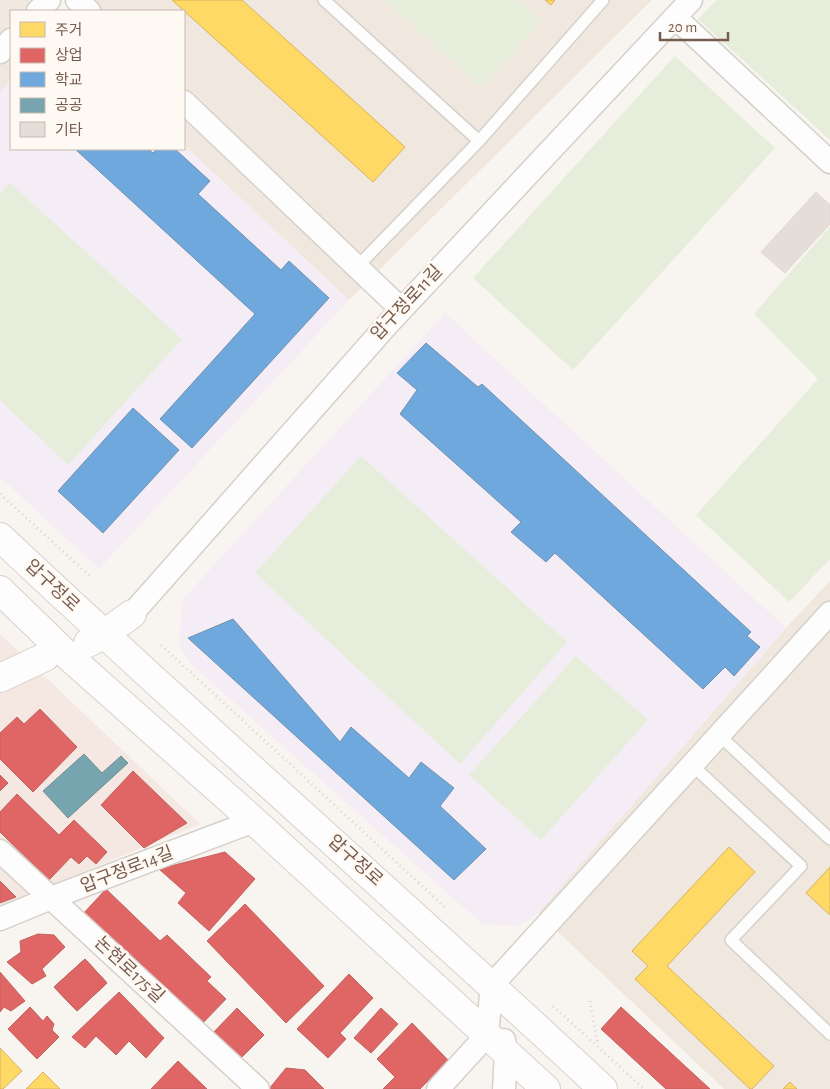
<svg xmlns="http://www.w3.org/2000/svg" width="830" height="1089" font-family="'Alegreya Sans','Noto Sans KR',sans-serif">
  <style>
    .residential { fill: #f0e7de }
    .commercial { fill: #f5e7e1 }
    .education { fill: #f5edf5 }
    .green { fill: #e6eedb }
    .homes { fill: #ffd966; stroke: #d6b35f }
    .shops { fill: #e06666; stroke: #c0635f }
    .schools { fill: #6fa8dc; stroke: #7191b2 }
    .public { fill: #76a5af; stroke: #768f92 }
    .building { fill: #e5ddd7; stroke: #e1d7d2 }
    .lines { fill: none; stroke-linecap: round; stroke-linejoin: round }
    .service-casing { stroke: #d6d0ca; stroke-width: 14 }
    .minor-casing { stroke: #d6d0ca; stroke-width: 25 }
    .tertiary-casing { stroke: #d6d0ca; stroke-width: 30 }
    .secondary-casing { stroke: #d8d0cb; stroke-width: 30 }
    .path { stroke: #dbd4d0; stroke-width: 3; stroke-dasharray: 1 4; stroke-linecap: butt }
    .service { stroke: #fefdfd; stroke-width: 11 }
    .minor { stroke: #fefdfd; stroke-width: 22 }
    .tertiary { stroke: #fefdfd; stroke-width: 28 }
    .secondary { stroke: #fefdfd; stroke-width: 28 }
    .labels { text-anchor: middle; dominant-baseline: central; stroke-width: 5; stroke-linejoin: round; paint-order: stroke }
    .street-label { font-size: 18px; fill: #775b4f; stroke: #fef9f2 }
  </style>
  <rect width="100%" height="100%" fill="#f8f4f0"/>
  <g class="residential">
    <path d="M0,0h29l12,11h-30v69l-11,12z"/>
    <path d="M86,0h566l-303,300 -165,-155v-134h-109z"/>
    <path d="M830,581v508h-106l-186,-176 248,-285z"/>
  </g>
  <path class="commercial" d="M0,634l200,190 -200,82z"/>
  <g class="education">
    <path d="M11,80v69h173v-4l165,155 -250,269 -99,-92v-385z"/>
    <path d="M445,313l341,315 -248,285 -18,13 -38,-2 -291,-260 -12,-18 4,-47z"/>
  </g>
  <g class="green">
    <path d="M385,0h132l24,22 -60,65z"/>
    <path d="M717,0h113v140l-132,-121z"/>
    <path d="M675,56l100,92 -202,222 -100,-92z"/>
    <path d="M10,183l172,156 -114,126 -68,-65v-206z"/>
    <path d="M830,227v332l-41,43 -93,-87 122,-136 -64,-65z"/>
    <path d="M361,456l206,186 -107,122 -205,-191z"/>
    <path d="M576,656l72,64 -107,120 -72,-65z"/>
  </g>
  <g class="homes">
    <path d="M172,0h70l163,147 -32,35z"/>
    <path d="M545,0h10l-4,5z"/>
    <path d="M729,847l26,25 -88,94 107,100 -22,23h-2l-115,-110 13,-13 -16,-15z"/>
    <path d="M830,867v48l-24,-22z"/>
    <path d="M0,1048l22,23 -19,18h-3z"/>
    <path d="M43,1072l17,17h-34z"/>
    <path d="M790,1082l7,7h-14z"/>
  </g>
  <g class="shops">
    <path d="M40,709l37,38 -44,45 -33,-33v-26l17,-16 7,7z"/>
    <path d="M133,771l54,52 -43,25 -43,-43z"/>
    <path d="M0,775l8,8 -8,8z"/>
    <path d="M17,794l42,41 15,-15 33,32 -11,12 -9,-8 -8,8 -8,-7 -22,23 -49,-48v-20z"/>
    <path d="M225,852l30,27 -46,52 -31,-28 8,-10 -27,-24z"/>
    <path d="M0,881l16,16 -16,6z"/>
    <path d="M106,889l54,52 7,-6 44,42 -4,4 19,18 -27,28 -117,-112z"/>
    <path d="M245,904l79,82 -38,37 -79,-82z"/>
    <path d="M38,934l16,1 11,12 -23,22 4,7 -14,8 -25,-22 14,-10 -1,-11z"/>
    <path d="M85,959l22,24 -30,28 -23,-24z"/>
    <path d="M85,959l22,24 -30,28 -23,-24z"/>
    <path d="M0,972l25,29 -14,10 -7,-4 -4,5z"/>
    <path d="M349,974l24,24 -33,35 6,6 -18,19 -31,-29z"/>
    <path d="M119,992l45,46 -18,20 -17,-17 -13,14 -20,-19 -11,12 -13,-11z"/>
    <path d="M30,1007l13,14 4,-5 7,8 -2,6 7,7 -22,22 -29,-30z"/>
    <path d="M621,1007l89,82h-44l-65,-60z"/>
    <path d="M237,1008l27,27 -28,28 -27,-26z"/>
    <path d="M381,1008l17,16 -27,29 -17,-15z"/>
    <path d="M412,1023l36,37 -28,29h-37l12,-12 -18,-18z"/>
    <path d="M178,1061l29,28h-56z"/>
    <path d="M286,1068l19,2 19,19h-55z"/>
  </g>
  <g class="schools">
    <path d="M75,149h73l5,4 4,-4h18l35,32 -12,13 83,76 8,-9 40,37 -137,150 -32,-29 95,-105z"/>
    <path d="M426,343l52,44 4,-3 269,248 -4,4 13,11 -26,29 -9,-9 -22,22 -148,-136 -9,9 -35,-30 10,-10 -121,-108 17,-24 -20,-17z"/>
    <path d="M133,408l46,42 -76,83 -45,-42z"/>
    <path d="M233,619l107,123 11,-15 58,51 12,-16 33,26 -14,18 46,43 -32,31 -266,-242z"/>
  </g>
  <path class="public" d="M84,754l18,19 19,-17 7,7 -60,55 -25,-27z"/>
  <path class="building" d="M816,192l14,13v19l-45,49 -24,-21z"/>
  <g class="lines">
    <defs>
      <g id="service">
        <path d="M324,0l155,141 124,-141"/>
        <path d="M357,267l122,-126"/>
        <path d="M719,735l111,104"/>
        <path d="M692,765l109,101 -70,74 99,94"/>
      </g>
      <g id="minor">
        <path d="M77,0l12,11"/>
        <path d="M38,11l11,-11"/>
        <path d="M676,18l154,144"/>
        <path d="M0,52l11,-12"/>
        <path d="M184,102l217,207"/>
        <path d="M132,614l255,-289 304,-325"/>
        <path d="M0,851l258,238"/>
        <path d="M0,919l51,-21 203,-77"/>
        <path d="M492,985l338,-372"/>
        <path d="M504,1040l2,13 -2,36"/>
        <path d="M438,1089l49,-54 5,-50"/>
      </g>
      <path id="tertiary" d="M0,678l45,-21"/>
      <g id="secondary">
        <path d="M0,537c198,187 404,366 603,552"/>
        <path d="M0,590l67,65 187,166 292,268"/>
        <path d="M88,643l16,-9 28,-20"/>
      </g>
    </defs>
    <use href="#service" class="service-casing"/>
    <use href="#minor" class="minor-casing"/>
    <use href="#tertiary" class="tertiary-casing"/>
    <use href="#secondary" class="secondary-casing"/>
    <g class="path">
      <path d="M0,494l92,84"/>
      <path d="M161,645l286,264"/>
      <path d="M590,1001l8,44"/>
      <path d="M553,1006l91,83"/>
    </g>
    <use href="#service" class="service"/>
    <use href="#minor" class="minor"/>
    <use href="#tertiary" class="tertiary"/>
    <use href="#secondary" class="secondary"/>
  </g>
  <g class="labels">
    <g class="street-label">
      <text transform="translate(407 303) rotate(-47)">압구정로11길</text>
      <text transform="translate(52 586) rotate(43)">압구정로</text>
      <text transform="translate(355 861) rotate(42)">압구정로</text>
      <text transform="translate(127 870) rotate(-21)">압구정로14길</text>
      <text transform="translate(129 970) rotate(43)">논현로175길</text>
    </g>
  </g>
  <rect x="10" y="10" width="175" height="140" fill="#fef9f2" stroke="#c8bab1"/>
  <rect x="20" y="22" width="25" height="15" fill="#ffd966" stroke="#c8bab1"/>
  <text x="55" y="35" font-size="15" fill="#775b4f">주거</text>
  <rect x="20" y="48" width="25" height="15" fill="#e06666" stroke="#c8bab1"/>
  <text x="55" y="60" font-size="15" fill="#775b4f">상업</text>
  <rect x="20" y="72" width="25" height="15" fill="#6fa8dc" stroke="#c8bab1"/>
  <text x="55" y="85" font-size="15" fill="#775b4f">학교</text>
  <rect x="20" y="98" width="25" height="15" fill="#76a5af" stroke="#c8bab1"/>
  <text x="55" y="110" font-size="15" fill="#775b4f">공공</text>
  <rect x="20" y="122" width="25" height="15" fill="#e5ddd7" stroke="#c8bab1"/>
  <text x="55" y="135" font-size="15" fill="#775b4f">기타</text>
  <path d="M660 32v8h68v-8" fill="none" stroke="#775b4f" stroke-width="2.5"/>
  <text x="668" y="32" font-size="15" fill="#775b4f" stroke="#fef9f2" stroke-width="4" paint-order="stroke">20 m</text>
</svg>
